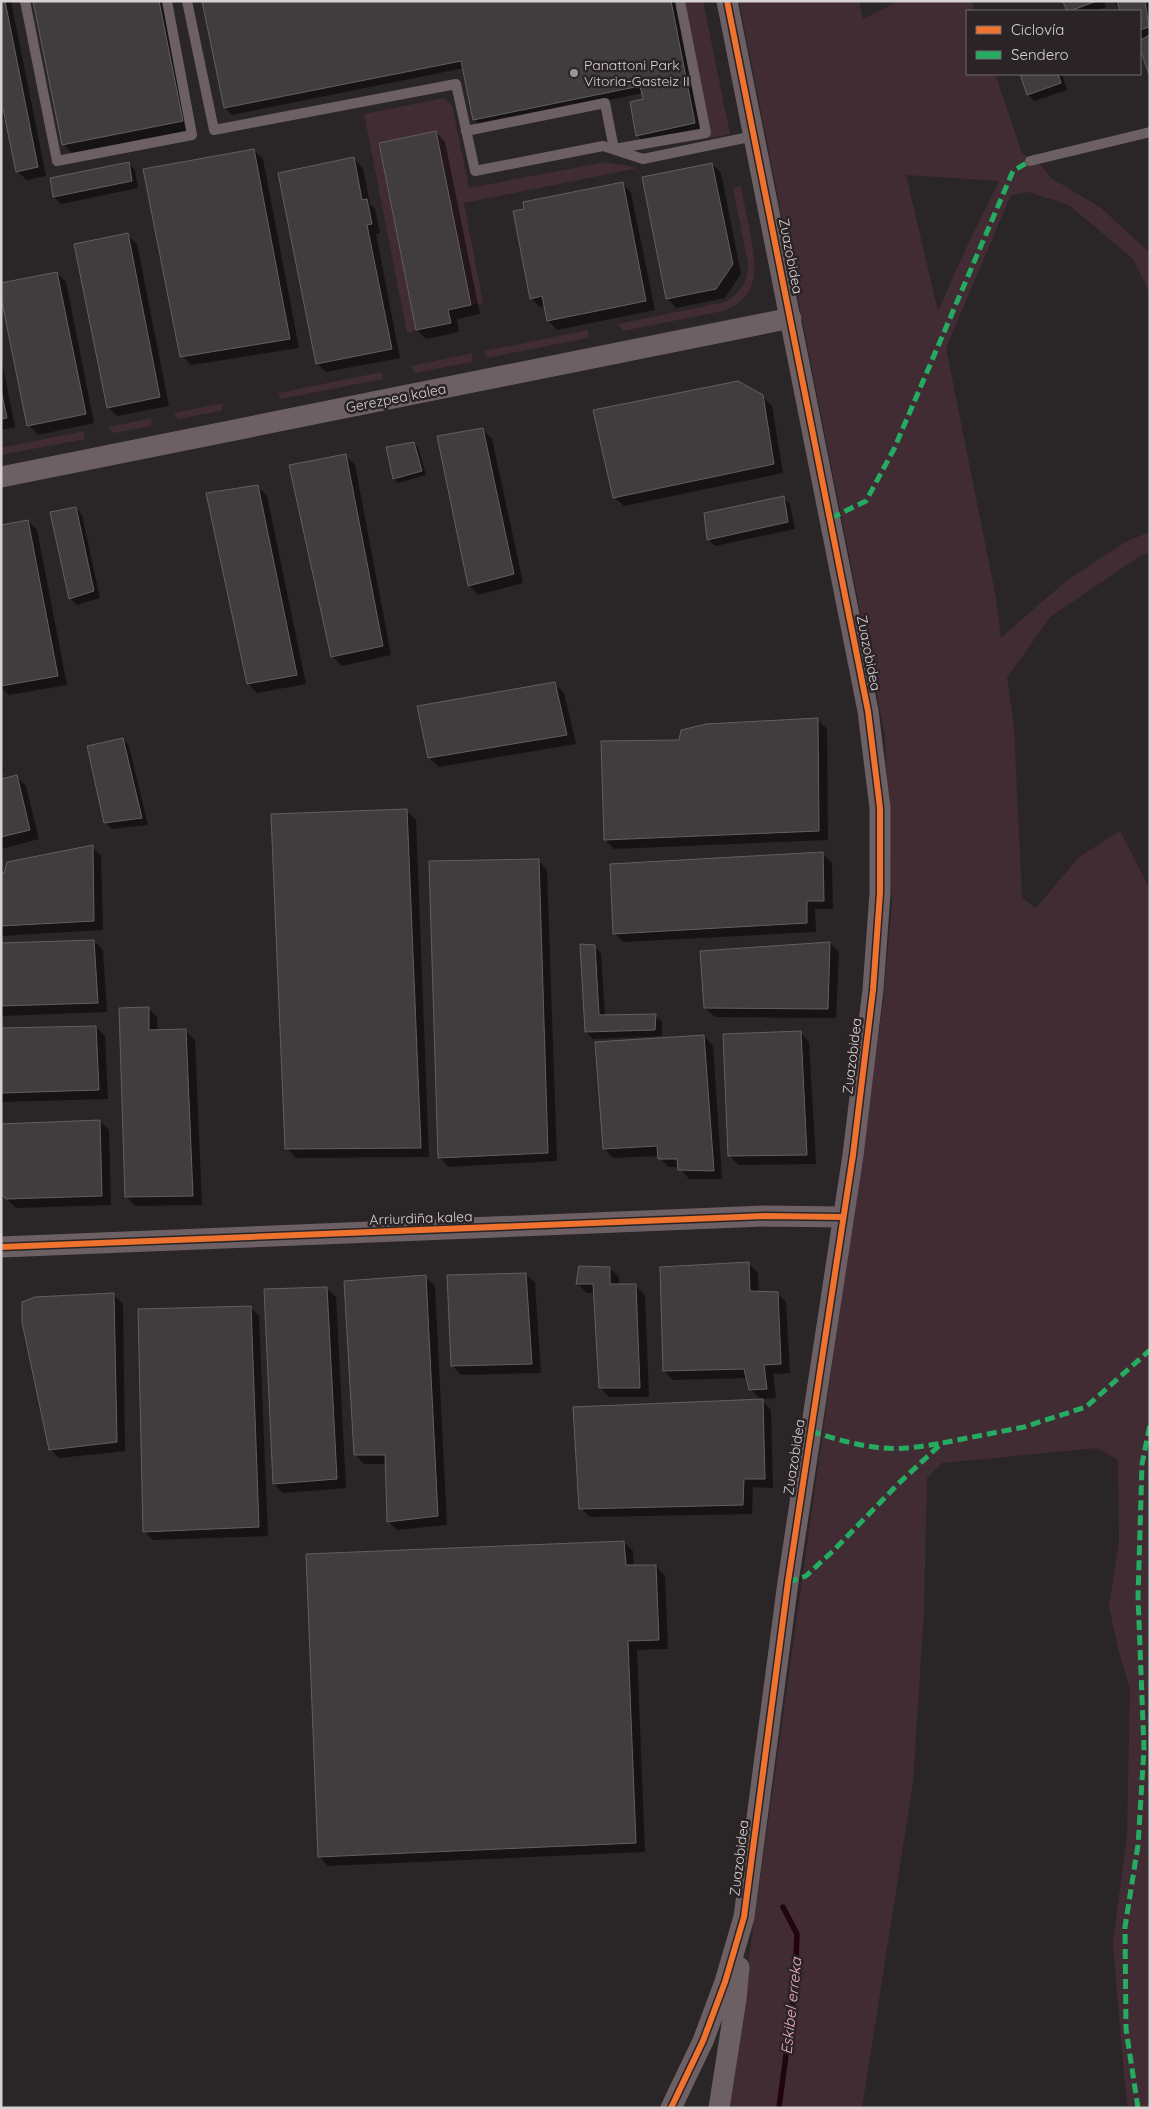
<svg xmlns="http://www.w3.org/2000/svg" width="1151" height="2109" font-family="Quicksand,sans-serif">
  <style>
    .green { fill: #422c33; fill-rule: evenodd }
    .shadow { fill: #0007 }
    .lines { fill: none; stroke-linecap: round; stroke-linejoin: round }
    .stream { stroke: #20050f; stroke-width: 5.5 }
    .building { fill: #413d3e; stroke: #635f60 }
    .lane { stroke: #6c6064; stroke-width: 10 }
    .street { stroke: #6c6064; stroke-width: 21 }
    .quiet { stroke: #26ab63; stroke-width: 5; stroke-dasharray: 10 5; stroke-linecap: butt }
    .cycleway-casing { stroke: #2b2426; stroke-width: 9 }
    .cycleway { stroke: #ef722f; stroke-width: 6 }
    .poi-dot { fill: #9a9597; stroke: #2b2426; stroke-width: 2 }
    .labels { text-anchor: middle; dominant-baseline: central; stroke-width: 5; stroke-linejoin: round; paint-order: stroke }
    .poi-label { font-size: 14px; fill: #d7d2d4; stroke: #2b2426; text-anchor: start }
    .street-label { font-size: 14px; fill: #d7d2d4; stroke: #2b2426 }
    .water-label { font-size: 15px; font-style: italic; fill: #f3adc4; stroke: #2b2426 }
  </style>
  <rect width="100%" height="100%" fill="#2a2527"/>
  <g class="green">
    <path d="M685,1h18l27,133 -19,4z"/>
    <path d="M739,1h120l4,18 36,-18h72l4,10h-8v63h28l27,79 18,11 11,14 49,29 50,46v40l-17,-34 -64,-54 -41,-13 -17,3 -65,153 50,250 5,40 65,-57 61,-40 23,-9v20l-13,6 -87,59 -43,61 7,49 8,171 14,10 43,-51 41,-26 30,59v1218h-22l-4,-32 -11,-134 14,-107 3,-146 -12,-40 -9,-43 10,-64 -1,-82 -21,-12 -155,15 -15,15 -3,133 -11,172 -51,325h-134l155,-1105 9,-99 -7,-168zM906,175l93,6 -31,63 -30,67z"/>
    <path d="M443,98l9,7 17,83 137,-26 32,6 -174,35 19,100 -12,2 -35,-174 -57,12 37,187 -9,3 -43,-219z"/>
    <path d="M741,186c3,16 6,31 9,46 6,34 12,65 -27,79l-100,20 -5,-7 107,-22c15,-9 24,-20 23,-38l-15,-76z"/>
    <path d="M588,330v8l-101,20 -3,-7z"/>
    <path d="M472,353v9l-57,11 -4,-7z"/>
    <path d="M382,372l1,7 -102,20 -3,-6z"/>
    <path d="M223,403l-2,8 -43,8 -4,-6z"/>
    <path d="M152,418l-1,8 -38,7 -5,-6z"/>
    <path d="M83,431l2,8 -84,16v-7z"/>
  </g>
  <g class="shadow">
    <path d="M1,1h10l35,175 -19,4 -10,-9 -10,-52 -6,1z"/>
    <path d="M35,1h131l25,129 -119,23 -9,-9z"/>
    <path d="M203,1h473l25,129 -57,12 -7,-7 7,-35 -1,-7 -162,33 -7,-7 -10,-51 -232,47 -7,-7z"/>
    <path d="M1061,1h43l2,6 -11,4h-27z"/>
    <path d="M1113,1h37v72l-10,-28v-34h-18z"/>
    <path d="M1021,74h41l5,16 -33,11 -6,-7z"/>
    <path d="M436,132l9,10 35,172 -23,5 2,13 -33,7 -9,-9z"/>
    <path d="M254,150l9,9 36,189 -108,17 -9,-9z"/>
    <path d="M354,159l9,9 7,36 5,5 5,24 -4,1 24,124 -74,14 -9,-9z"/>
    <path d="M128,163l7,7 3,18 -77,16 -7,-7z"/>
    <path d="M712,164l9,9 20,101 -16,24 -49,10 -9,-10z"/>
    <path d="M622,183l9,10 24,117 -98,20 -9,-10 -3,-14 -5,1 -9,-9z"/>
    <path d="M127,235l10,9 32,162 -52,10 -9,-9z"/>
    <path d="M57,273l9,9 28,141 -56,12 -9,-10z"/>
    <path d="M1,357l14,70 -14,3z"/>
    <path d="M762,396l10,10 11,67 -159,33 -10,-9z"/>
    <path d="M483,430l9,9 31,144 -45,12 -9,-10z"/>
    <path d="M414,443l4,4 8,28 -28,8 -4,-4 -6,-31z"/>
    <path d="M346,456l9,9 36,190 -49,11 -10,-10z"/>
    <path d="M258,487l9,9 39,188 -49,9 -9,-10z"/>
    <path d="M783,497l7,7 5,25 -80,17 -7,-7z"/>
    <path d="M76,508l6,7 18,83 -23,7 -7,-7z"/>
    <path d="M28,521l9,9 30,155 -58,10 -8,-8v-161z"/>
    <path d="M554,683l10,10 12,51 -137,23 -10,-9z"/>
    <path d="M818,720l9,9 1,111 -214,9 -9,-10 75,-98z"/>
    <path d="M123,739l6,7 19,79 -36,4 -7,-7z"/>
    <path d="M1,760l3,12h-3z"/>
    <path d="M17,777l9,9 13,53 -38,10v-69z"/>
    <path d="M407,811l9,9 13,337 -133,1 -9,-10z"/>
    <path d="M92,846l9,10 2,74 -102,6v-62z"/>
    <path d="M822,853l10,10 1,46h-18l1,23 -193,10 -9,-9z"/>
    <path d="M538,860l9,10 10,291 -108,6 -10,-10z"/>
    <path d="M94,941l9,9 4,62 -106,4v-72z"/>
    <path d="M830,943l9,9 -3,66 -121,-1 -10,-9z"/>
    <path d="M594,946l7,7 4,63 50,-1 7,7v14l-69,3 -7,-7z"/>
    <path d="M148,1008l9,9 1,14 27,-1 10,10 7,165 -67,1 -9,-10z"/>
    <path d="M96,1027l9,9 3,63 -107,3v-73z"/>
    <path d="M800,1032l9,10 7,122 -78,1 -9,-10z"/>
    <path d="M704,1036l9,10 9,133h-33l-10,-12h-11l-9,-11 -46,2 -9,-10z"/>
    <path d="M100,1121l9,9 2,75 -95,3 -9,-9z"/>
    <path d="M749,1264l9,9 1,20h18l9,9 4,71 -17,1 3,24 -16,1 11,11 2,78 -20,-1 -1,27 -162,3 -9,-9 181,-107 -12,-12 -3,-11 -74,2 -9,-9z"/>
    <path d="M580,1267l30,1 9,9v9h17l9,9 4,102h-40l-9,-10 -5,-94h-8l-9,-9z"/>
    <path d="M526,1274l9,9 6,90 -80,2 -9,-10z"/>
    <path d="M425,1277l10,9 12,239 -50,5 -9,-9 -2,-57h-22l-9,-10z"/>
    <path d="M326,1288l10,9 10,191 -63,5 -9,-9z"/>
    <path d="M114,1295l9,9 2,147 -66,7 -9,-9z"/>
    <path d="M250,1307l9,9 9,220 -115,4 -9,-9z"/>
    <path d="M624,1542l9,9 1,16 22,-1 9,10 3,73 -31,1 8,202 -317,14 -9,-10z"/>
  </g>
  <g class="lines">
    <path class="stream" d="M779,2108l16,-121 2,-53 -14,-27"/>
  </g>
  <g class="building">
    <path d="M1,1h4l33,166 -22,5 -13,-63h-2z"/>
    <path d="M33,1h126l24,120 -121,24z"/>
    <path d="M202,1h469l24,122 -59,13 -6,-34 13,-3 -3,-13 -167,34 -12,-59 -237,47z"/>
    <path d="M1060,1h37l-27,10h-3l-4,-9z"/>
    <path d="M1117,1h28l4,26 -9,3v-19h-20z"/>
    <path d="M1150,35v42l-10,-28v-9z"/>
    <path d="M1020,74h38l3,9 -34,12z"/>
    <path d="M436,131l35,174 -23,5 3,13 -35,7 -37,-187z"/>
    <path d="M254,149l36,190 -110,18 -37,-188z"/>
    <path d="M354,157l8,43 5,-1 5,25 -5,1 25,124 -76,15 -38,-191z"/>
    <path d="M129,162l3,19 -79,16 -3,-19z"/>
    <path d="M712,163l21,101 -17,25 -50,10 -24,-122z"/>
    <path d="M623,182l23,119 -99,20 -5,-25 -12,3 -17,-88 11,-2 -1,-7z"/>
    <path d="M128,233l32,164 -53,11 -33,-164z"/>
    <path d="M57,272l29,142 -59,12 -26,-129v-14z"/>
    <path d="M738,381l25,14 11,69 -161,34 -20,-88z"/>
    <path d="M1,390l6,28 -6,1z"/>
    <path d="M483,428l31,146 -46,12 -31,-150z"/>
    <path d="M414,442l8,29 -29,8 -7,-32z"/>
    <path d="M346,454l37,192 -52,11 -42,-192z"/>
    <path d="M258,485l39,190 -50,9 -41,-191z"/>
    <path d="M784,496l4,26 -81,18 -3,-27z"/>
    <path d="M76,507l18,84 -25,8 -19,-87z"/>
    <path d="M28,520l30,156 -57,10v-161z"/>
    <path d="M555,682l12,53 -139,23 -11,-52z"/>
    <path d="M818,718l1,113 -215,9 -3,-99 78,-1 2,-10 25,-6z"/>
    <path d="M123,738l19,80 -38,5 -17,-77z"/>
    <path d="M17,775l13,55 -29,7v-58z"/>
    <path d="M407,809l14,339 -136,1 -14,-335z"/>
    <path d="M93,845l1,76 -93,5v-53h3l3,-11z"/>
    <path d="M823,852l1,49h-17v22l-194,11 -3,-70z"/>
    <path d="M539,859l9,294 -110,5 -9,-297z"/>
    <path d="M94,940l4,63 -97,3v-63z"/>
    <path d="M830,942l-2,67 -124,-1 -4,-57z"/>
    <path d="M580,944l15,1 4,70 57,-1 -1,16 -70,2z"/>
    <path d="M149,1007v23l37,-1 7,167 -68,1 -6,-189z"/>
    <path d="M96,1026l3,64 -98,3v-65z"/>
    <path d="M801,1031l6,124 -79,1 -5,-122z"/>
    <path d="M704,1035l10,136 -36,-1 -1,-11h-19l-1,-13 -54,3 -8,-107z"/>
    <path d="M100,1120l2,76 -96,3 -5,-5v-70z"/>
    <path d="M749,1262l1,29 28,1 3,72 -17,1 3,24 -18,1 -5,-21 -81,2 -3,-104z"/>
    <path d="M579,1266l31,1v17h26l4,104h-41l-6,-104h-17z"/>
    <path d="M526,1273l6,91 -81,2 -4,-91z"/>
    <path d="M426,1275l12,241 -51,6 -2,-67h-31l-10,-174z"/>
    <path d="M327,1287l10,192 -64,5 -9,-195z"/>
    <path d="M114,1293l3,149 -68,8 -27,-128v-20l13,-5z"/>
    <path d="M251,1306l8,221 -116,5 -5,-223z"/>
    <path d="M763,1399l2,80h-21l-1,26 -164,4 -6,-102z"/>
    <path d="M624,1541l2,24h30l3,75 -31,1 8,202 -318,14 -12,-303z"/>
  </g>
  <g class="lines">
    <g class="lane">
      <path d="M25,1l32,160 135,-26 -25,-134"/>
      <path d="M187,1l27,129 242,-46 19,87 128,-25 40,13 111,-23"/>
      <path d="M466,131l139,-28 9,46 92,-16 -26,-132"/>
      <path d="M1030,161l120,-29"/>
    </g>
    <g class="street">
      <path d="M1,477l790,-159"/>
      <path d="M1,1247l765,-31 77,1"/>
      <path d="M671,2108l32,-67 22,-59 19,-65 44,-335 65,-427 20,-165 7,-97v-85l-12,-97 -141,-710"/>
      <path d="M719,2108l17,-109 3,-32"/>
    </g>
    <g class="quiet">
      <path d="M831,518l35,-17 28,-52 119,-278 17,-10"/>
      <path d="M811,1431c30,10 64,20 96,17 12,-1 23,-3 35,-5"/>
      <path d="M788,1582l18,-6 28,-26 64,-66 44,-41 82,-16 62,-20 64,-57"/>
      <path d="M1138,2108l-12,-79 -1,-102 13,-82 6,-96 -6,-152 4,-133 8,-39"/>
    </g>
    <defs>
      <g id="cycleway">
        <path d="M1,1247l765,-31 77,1"/>
        <path d="M671,2108l32,-67 22,-59 19,-65 44,-335 65,-427 20,-165 7,-97v-85l-12,-97 -141,-710"/>
      </g>
    </defs>
    <use href="#cycleway" class="cycleway-casing"/>
    <use href="#cycleway" class="cycleway"/>
  </g>
  <circle class="poi-dot" cx="574" cy="73" r="5"/>
  <g class="labels">
    <g class="poi-label">
      <text x="584" y="65">Panattoni Park<tspan x="584" dy="16">Vitoria-Gasteiz II</tspan></text>
    </g>
    <g class="street-label">
      <text transform="translate(791 256) rotate(79)">Zuazobidea</text>
      <text transform="translate(396 398) rotate(-11)">Gerezpea kalea</text>
      <text transform="translate(869 653) rotate(79)">Zuazobidea</text>
      <text transform="translate(852 1056) rotate(-83)">Zuazobidea</text>
      <text transform="translate(421 1218) rotate(-2)">Arriurdiña kalea</text>
      <text transform="translate(794 1457) rotate(-81)">Zuazobidea</text>
      <text transform="translate(739 1858) rotate(-83)">Zuazobidea</text>
    </g>
    <g class="water-label">
      <text transform="translate(791 2006) rotate(-84)">Eskibel erreka</text>
    </g>
  </g>
  <rect width="1151" height="2109" fill="none" stroke="#d7d2d4" stroke-width="5"/>
  <rect x="966" y="10" width="175" height="65" fill="#2b2426" stroke="#706a6c"/>
  <rect x="976" y="26" width="25" height="8" fill="#ef722f" stroke="#706a6c"/>
  <text x="1011" y="35" font-size="15" fill="#d7d2d4">Ciclovía</text>
  <rect x="976" y="51" width="25" height="8" fill="#26ab63" stroke="#706a6c"/>
  <text x="1011" y="60" font-size="15" fill="#d7d2d4">Sendero</text>
</svg>
